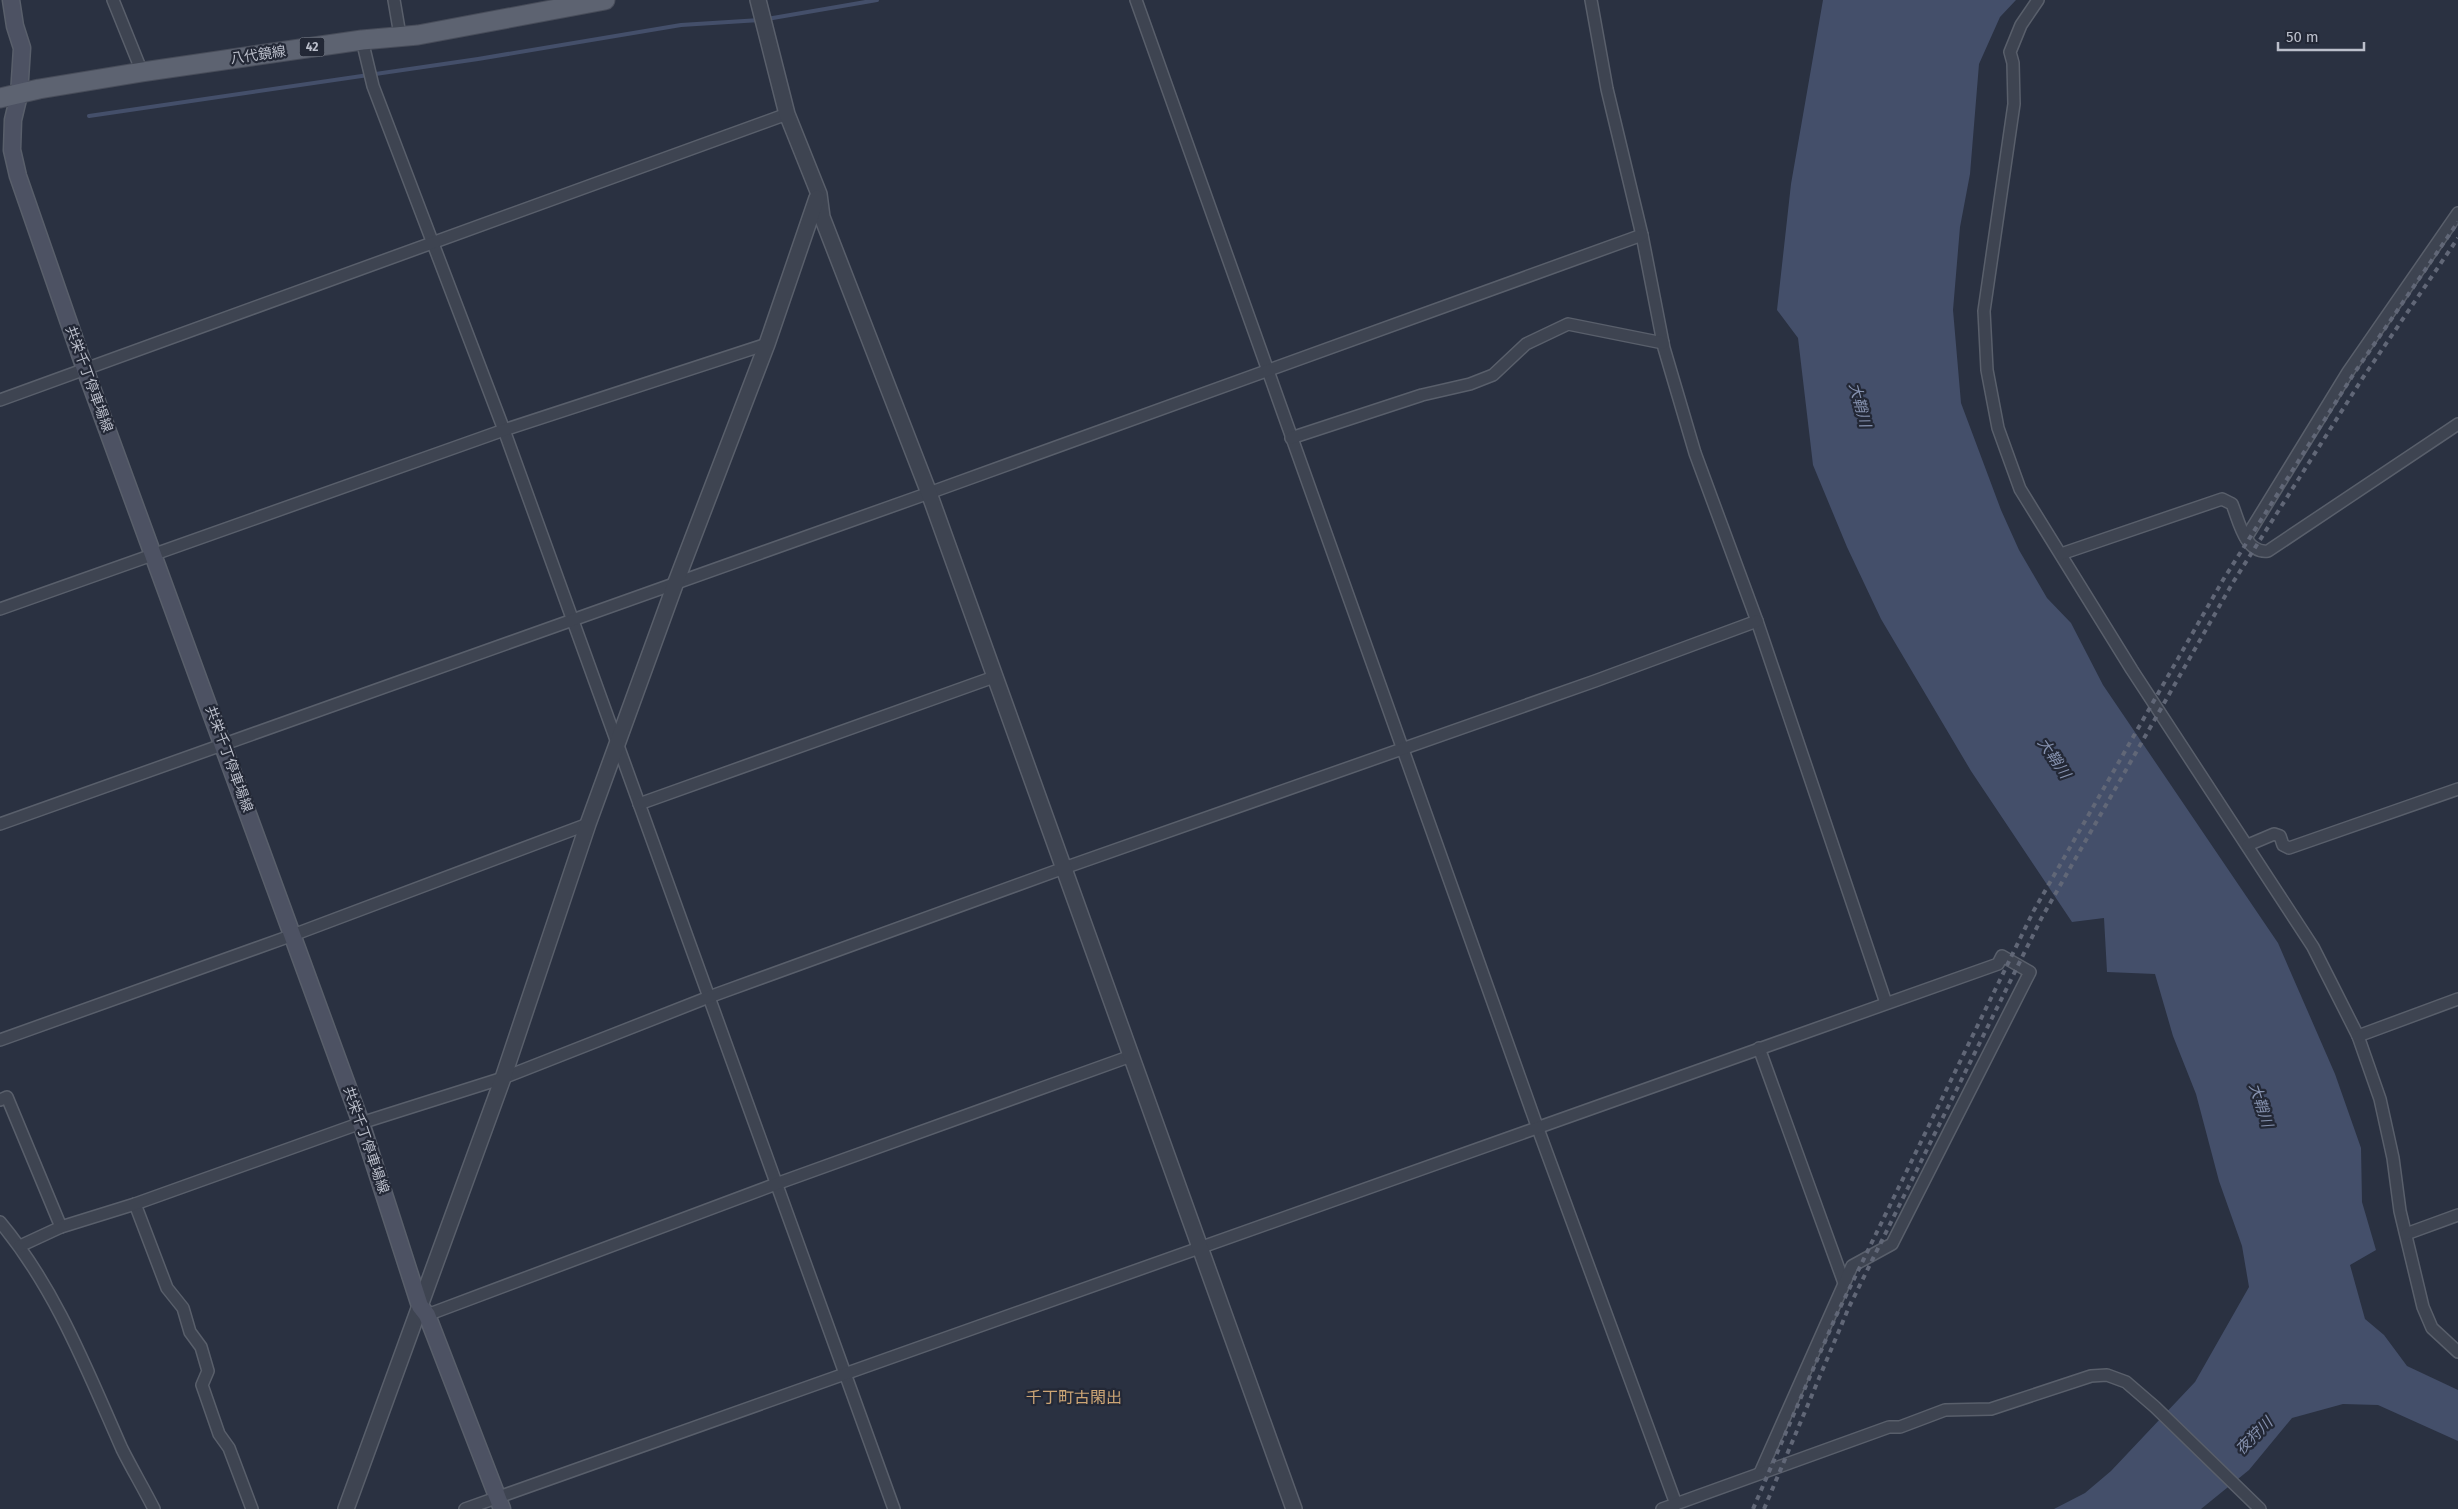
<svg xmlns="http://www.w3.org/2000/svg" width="2458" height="1509" font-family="'Fira Sans','Noto Sans JP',sans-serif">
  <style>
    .water { fill: #444f6a }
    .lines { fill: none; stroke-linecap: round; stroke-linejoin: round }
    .stream { stroke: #444f6a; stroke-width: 4 }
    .minor-casing { stroke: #595f6b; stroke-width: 14 }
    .tertiary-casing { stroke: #595f6b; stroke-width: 18 }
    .secondary-casing { stroke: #595f6b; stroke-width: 19 }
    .primary-casing { stroke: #484d5a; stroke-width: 21 }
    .minor { stroke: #3e4451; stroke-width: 11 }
    .tertiary { stroke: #3e4451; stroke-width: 15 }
    .secondary { stroke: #4d5263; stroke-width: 16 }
    .primary { stroke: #5d6371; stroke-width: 19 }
    .rail { stroke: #616777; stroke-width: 4; stroke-dasharray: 5 5; stroke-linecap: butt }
    .labels { text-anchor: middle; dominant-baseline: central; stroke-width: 4.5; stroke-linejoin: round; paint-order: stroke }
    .shield { fill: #232836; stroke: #8d929e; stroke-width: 1 }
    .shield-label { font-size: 12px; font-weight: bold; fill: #bbbfcb }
    .street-label { font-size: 14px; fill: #bbbfcb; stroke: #232836 }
    .water-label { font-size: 15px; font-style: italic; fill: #8692af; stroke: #232836 }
    .quarter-label { font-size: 16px; fill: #cca575; stroke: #232836 }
  </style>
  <rect width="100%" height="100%" fill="#2a3141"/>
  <path class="water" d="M1823,0h193l-16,17 -21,47 -9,110 -10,53 -7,83 8,93 40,107 18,40 28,48 24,25 32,62 175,258 57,131 26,74 1,54 14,48 -26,15 15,54 19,16 23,31 51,24v51l-80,-36 -35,-1 -51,14 -43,52 -48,39h-147l31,-16 26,-22 84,-89 54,-95 -7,-41 -23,-65 -23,-87 -23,-58 -18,-62 -48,-2 -3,-54 -32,4 -101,-151 -90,-152 -34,-72 -34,-82 -15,-127 -21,-28 14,-126z"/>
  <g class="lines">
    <g class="stream">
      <path d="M767,19l110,-19"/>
      <path d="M89,116l389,-57 203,-34 79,-5"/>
    </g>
    <defs>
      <g id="minor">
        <path d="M113,0l29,72"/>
        <path d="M394,0l6,35"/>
        <path d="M1136,0l401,1126 139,378"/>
        <path d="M1591,0l16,89 35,146 22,113 31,105 62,168 129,382"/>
        <path d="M2038,0l-17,25 -11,27 3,11 1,41 -30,207 3,59 11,58 22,61 112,181 181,277 45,89 22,63 13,59 7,53 23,96 9,21 26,24"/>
        <path d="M362,40l11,46 131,344 390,1079"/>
        <path d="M0,400l787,-286"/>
        <path d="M1291,438l131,-43 48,-11 23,-9 33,-31 42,-20 95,19"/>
        <path d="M2246,538l102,-166 110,-159"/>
        <path d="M2061,554l161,-55 10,5c7,17 13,50 36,47l190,-127"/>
        <path d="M0,609l504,-179 263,-86"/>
        <path d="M639,804l355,-127"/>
        <path d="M0,824l929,-331 713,-258"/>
        <path d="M2248,845l26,-11 6,2 3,9 6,3 169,-59"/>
        <path d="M2358,1036l100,-37"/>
        <path d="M0,1040l293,-105 295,-111"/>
        <path d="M1759,1048l85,235"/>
        <path d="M0,1100l7,-3 54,130"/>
        <path d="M135,1204l32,84 16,20 7,24 11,15 7,24 -6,14 17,49 10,14 23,61"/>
        <path d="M0,1222c56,67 87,148 122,227 10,20 22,40 32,60"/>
        <path d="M2406,1234l52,-19"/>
        <path d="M20,1246l41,-19 74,-23 226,-81 142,-45 206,-81 355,-129 531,-187 162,-60"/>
        <path d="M427,1315l349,-131 355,-128"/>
        <path d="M465,1509l1533,-545 4,-8 28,16 -138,272 -40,22 -92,207"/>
        <path d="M1662,1509l227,-82h11l45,-17 46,-1 100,-33 16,-1 19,7 29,25 105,102"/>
      </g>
      <g id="tertiary">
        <path d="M758,0l29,114 32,80 3,23 107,276 365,1016"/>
        <path d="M346,1509l157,-431 85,-254 88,-242 91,-238 50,-146"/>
      </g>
      <path id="secondary" d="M11,0l4,26 7,22 -3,47 -6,25 -1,30 6,26 67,193 276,754 59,183 7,9 75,194"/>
      <path id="primary" d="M0,98l39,-9 103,-17 220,-32 56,-5 187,-35"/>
    </defs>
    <use href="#minor" class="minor-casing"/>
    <use href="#tertiary" class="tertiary-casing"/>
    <use href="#secondary" class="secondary-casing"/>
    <use href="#primary" class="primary-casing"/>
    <use href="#minor" class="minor"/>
    <use href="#tertiary" class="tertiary"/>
    <use href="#secondary" class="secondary"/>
    <use href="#primary" class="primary"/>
    <g class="rail">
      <path d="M1753,1509l83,-193 197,-404 190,-332 130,-205 105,-153"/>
      <path d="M1764,1509l85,-202 192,-388 191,-335 130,-205 96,-141"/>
    </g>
  </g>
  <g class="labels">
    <rect class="shield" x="299.5" y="37.5" width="25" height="19" rx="4"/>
    <g class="shield-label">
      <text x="312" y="47">42</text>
    </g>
    <g class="street-label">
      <text transform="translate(258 55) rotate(-8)">八代鏡線</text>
      <text transform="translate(89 379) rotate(70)">共栄千丁停車場線</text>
      <text transform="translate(229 759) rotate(70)">共栄千丁停車場線</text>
      <text transform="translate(366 1140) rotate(71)">共栄千丁停車場線</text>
    </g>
    <g class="water-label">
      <text transform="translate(1860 405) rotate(75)">大鞘川</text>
      <text transform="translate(2054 758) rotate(56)">大鞘川</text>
      <text transform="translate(2261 1105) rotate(72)">大鞘川</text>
      <text transform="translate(2254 1436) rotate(-45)">夜狩川</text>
    </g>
    <g class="quarter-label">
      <text x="1074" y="1397">千丁町古閑出</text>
    </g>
  </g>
  <path d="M2278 42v8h86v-8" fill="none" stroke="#bbbfcb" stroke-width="2.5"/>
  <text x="2286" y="42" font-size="15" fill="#bbbfcb" stroke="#232836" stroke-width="4" paint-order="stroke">50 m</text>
</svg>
